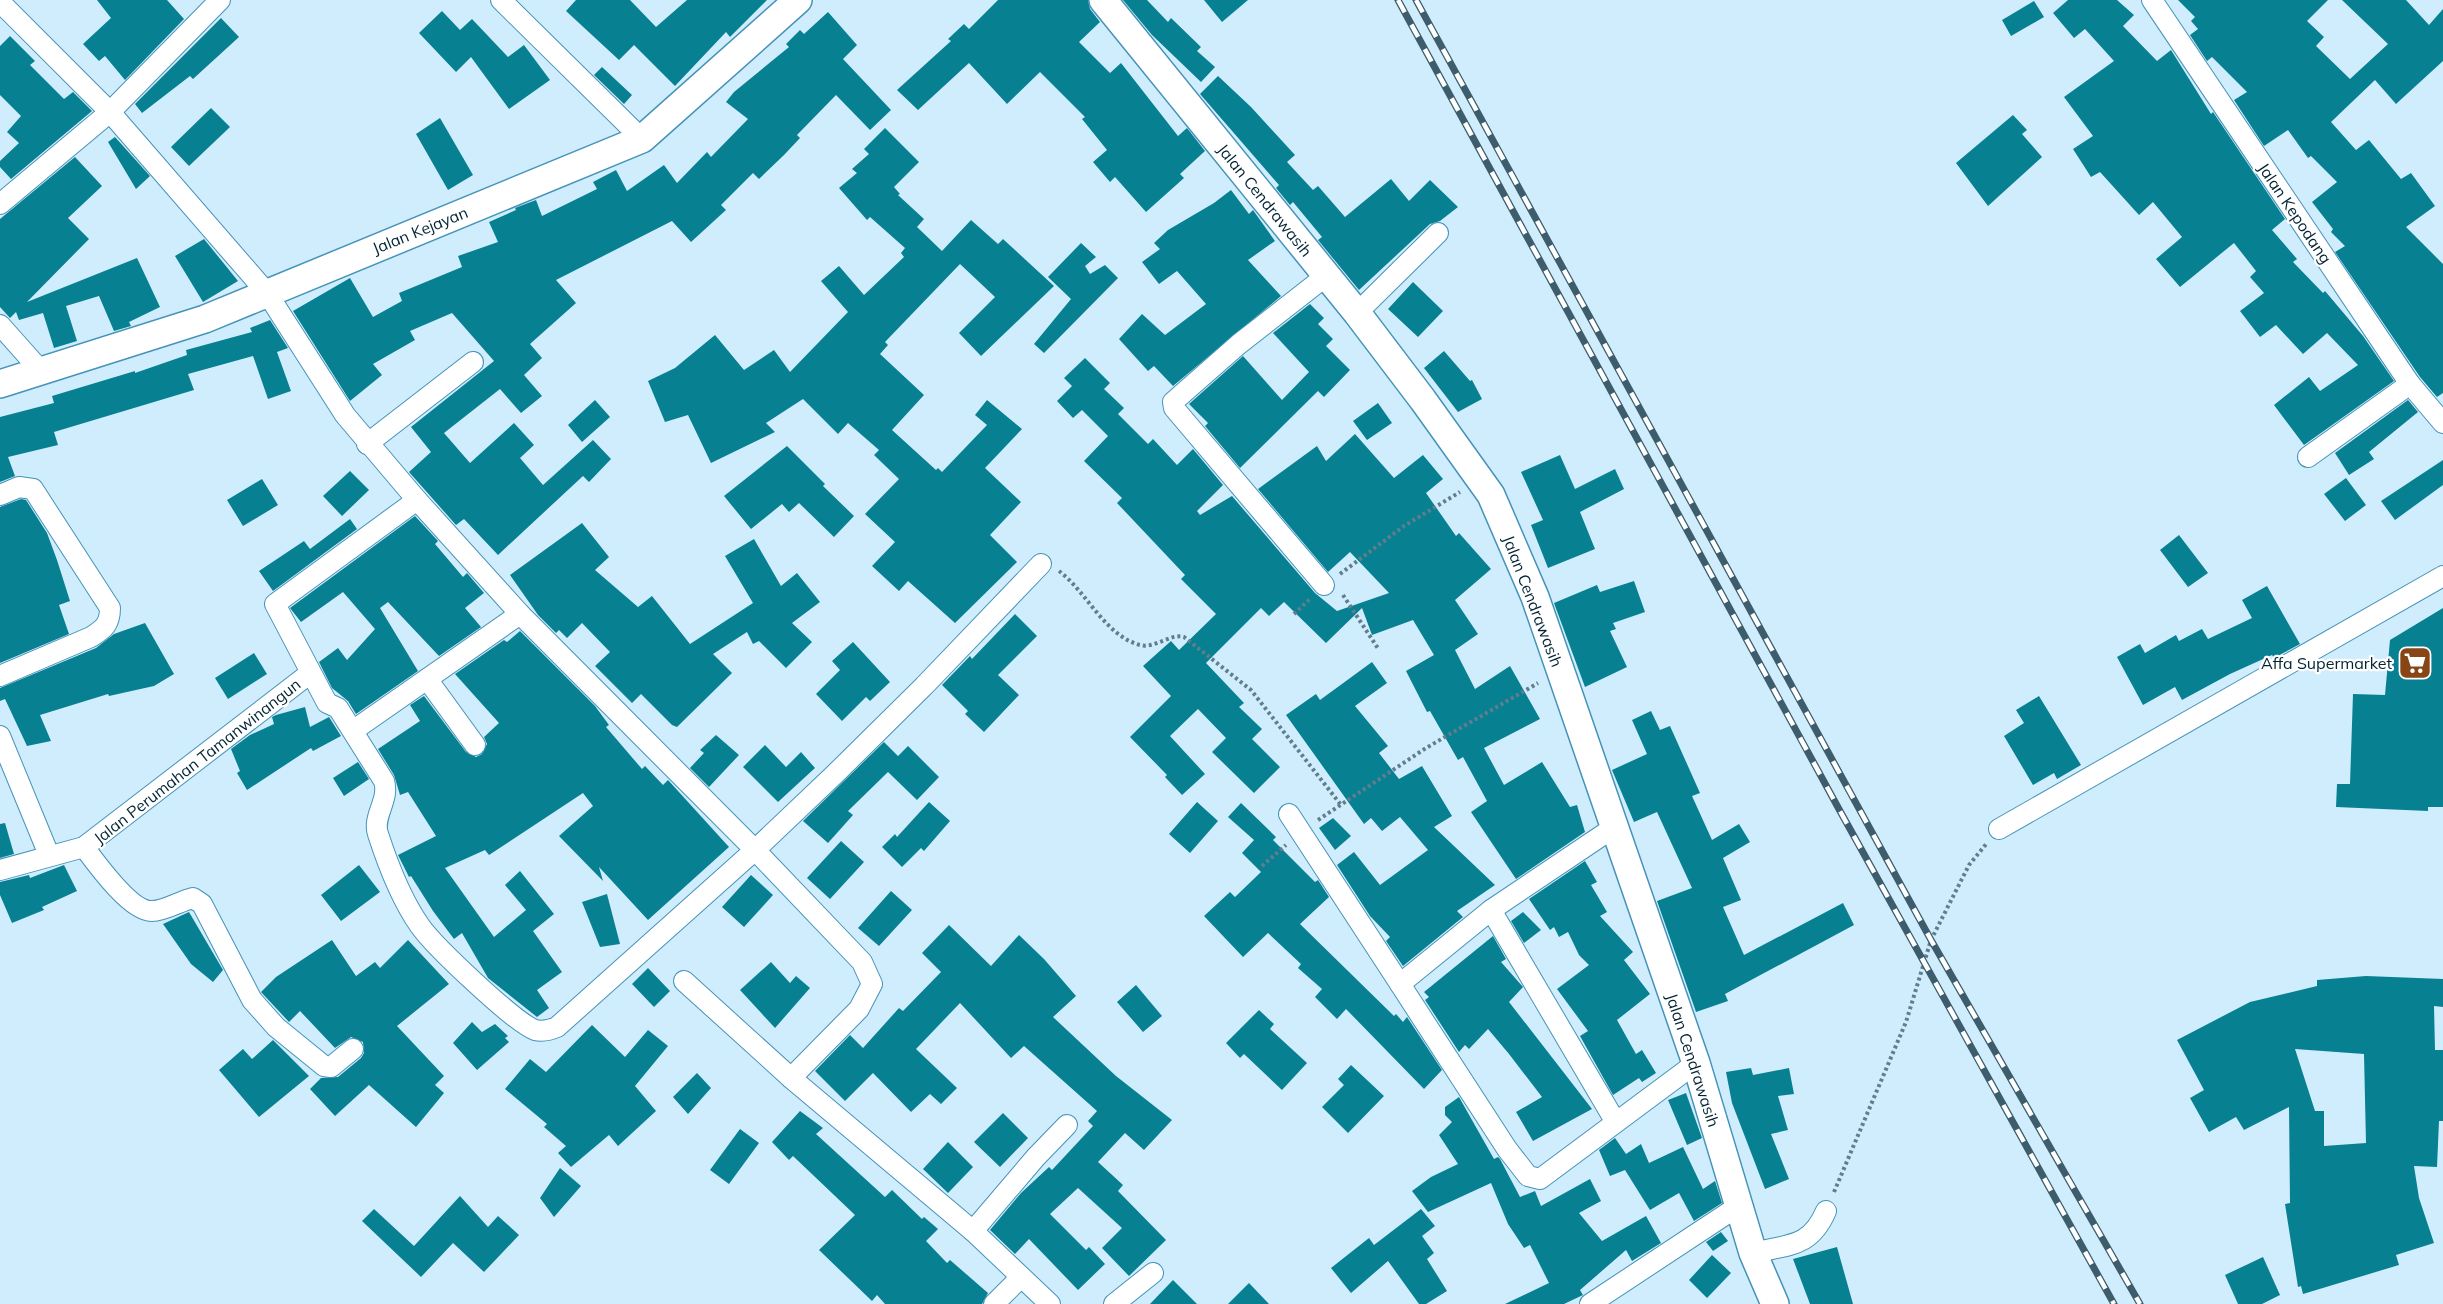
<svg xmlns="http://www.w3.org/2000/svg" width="2443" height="1304" font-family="Mulish,sans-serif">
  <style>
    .building { fill: #078092; fill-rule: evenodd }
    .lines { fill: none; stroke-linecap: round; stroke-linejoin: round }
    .street-casing { stroke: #4593b8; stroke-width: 22 }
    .secondary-casing { stroke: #4593b8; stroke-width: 30 }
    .path { stroke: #5f7e8e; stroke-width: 4; stroke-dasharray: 3 3; stroke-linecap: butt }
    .street { stroke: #fff; stroke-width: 20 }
    .secondary { stroke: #fff; stroke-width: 27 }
    .rail-casing { stroke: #3d5d6c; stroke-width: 7 }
    .rail { stroke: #fff; stroke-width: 4.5; stroke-dasharray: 14; stroke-linecap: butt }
    .labels { text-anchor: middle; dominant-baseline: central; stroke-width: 4.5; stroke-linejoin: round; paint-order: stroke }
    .street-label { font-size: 16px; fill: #022332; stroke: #fff }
    .poi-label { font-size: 16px; fill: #022332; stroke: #fff; text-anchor: end }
  </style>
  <rect width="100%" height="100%" fill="#d0edfd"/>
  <g class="building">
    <path d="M97,0h70l17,19 -59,61 -20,-24 -6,5 -16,-17 28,-26z"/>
    <path d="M576,0h54l26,27 31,-27h80l-37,37 -4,-5 -51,54 -41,-41 -15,15 -53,-49z"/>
    <path d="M998,0h90l2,9 10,13 -21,20 31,31 11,-10 57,73 9,-8 18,23 -25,23 4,4 -38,34 -31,-35 -5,5 -17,-20 14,-12 -25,-31 3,-2 -45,-45 -33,32 -38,-41 -51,47 -21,-20 54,-49 -3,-2 16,-15 5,5z"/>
    <path d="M1123,0h24l21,22 3,-4 30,29 -4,4 18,16 -14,15 -49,-47z"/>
    <path d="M1204,0h44l-26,22z"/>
    <path d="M2068,0h49l17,15 -11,11 34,35 14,-11 40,64 2,-2 72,107 -13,11 25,29 -4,3 30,31 2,-2 38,45 31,45 -90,64 -30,-40 35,-28 11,14 38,-26 -31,-32 -24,21 -27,-29 -16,12 -20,-26 24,-18 -14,-16 6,-6 -22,-28 -54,44 -24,-28 26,-22 -29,-35 -14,13 -39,-43 -9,5 -18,-28 20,-13 -29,-39 50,-36 -29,-32 -11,9 -21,-25z"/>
    <path d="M2178,0h150l-21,21 17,16 -8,9 34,33 38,-35 -46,-44h64l23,25 14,-16v52l-47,43 -21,-24 -44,42 25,28 13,-10 32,39 10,-6 24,33 -29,21 37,37v129l-6,4 -17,-20 -85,-125 10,-6 -14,-14 2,-3 -21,-27 25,-20 -26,-26 -3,2 -20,-28 -24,16 -30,-46 13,-8 -35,-35 -5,4 -17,-26 8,-6 -7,-8 4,-4z"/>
    <path d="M2034,1l10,16 -33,19 -9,-16z"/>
    <path d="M442,11l18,19 12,-11 36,38 16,-12 26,35 -41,29 -38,-52 -15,15 -37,-39z"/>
    <path d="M828,12l29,33 -14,14 48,51 -21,20 -34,-35 -39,40 3,3 -16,17 -25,24 -6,-6 -32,32 5,5 -35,32 -19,-21 -116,59 20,23 -46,41 12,14 -18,17 18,21 -21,17 -21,-24 -56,44 26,30 44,-40 20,22 -14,13 23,27 50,-45 18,19 -22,23 -6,-6 -85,79 -34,-36 -8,6 -47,-53 22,-20 -20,-25 83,-66 -42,-48 -42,18 5,9 -42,24 9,11 -32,26 -57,-90 57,-33 23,39 29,-16 -3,-8 63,-26 -4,-11 40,-14 -9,-20 27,-12 -1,-2 21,-8 6,16 55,-27 -4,-7 23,-12 11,21 37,-26 13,18 30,-31 4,5 37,-38 -22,-17 8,-10 55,-45 -3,-3 14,-14 4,4z"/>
    <path d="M221,18l18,19 -46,42 -3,-3 -48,37 -7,-9z"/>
    <path d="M10,36l25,25 -5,4 34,34 9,-7 19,19 -81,68 -11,-12v-6l19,-18 -12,-11 14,-16 -21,-21v-49z"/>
    <path d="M602,67l30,28 -8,9 -30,-29z"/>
    <path d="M1218,76l33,31 44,48 -8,7 26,28 5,-4 27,31 46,-38 18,22 21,-21 28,27 -18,14 -10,3 -71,66 -41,-50 4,-3 -29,-35 -3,3 -14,-17 3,-3 -79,-91z"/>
    <path d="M211,108l19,19 -41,39 -18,-19z"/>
    <path d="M2013,115l14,15 -5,4 20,23 -54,49 -32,-43z"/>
    <path d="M440,118l33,57 -25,15 -32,-56z"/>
    <path d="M885,128l34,34 -25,25 6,7 -2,1 26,24 -7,8 25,24 29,-31 27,24 5,-5 51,47 -73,70 -22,-23 36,-36 -35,-33 -75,78 3,3 -8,9 44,41 -32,35 44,40 2,-2 4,4 45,-47 -12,-10 12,-15 35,29 -37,39 36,34 -31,33 27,27 -62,61 -47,-42 -9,10 -27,-25 23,-24 -30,-28 34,-35 -25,-24 5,-5 -31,-27 -10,11 -35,-35 -37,24 9,9 -64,31 -23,-48 -23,7 -17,-41 27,-13 40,-33 29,35 30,-20 16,22 58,-60 -27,-31 18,-15 25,29 40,-38 -3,-4 4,-5 -35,-31 -3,3 -28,-32 18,-15 -5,-4 17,-15 -5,-5z"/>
    <path d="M115,137l35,39 -14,13 -28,-47z"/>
    <path d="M75,157l27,29 -34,32 21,21 -62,63 110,-44 23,49 -31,15 2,4 -17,5 -15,-35 -33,10 11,35 -23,7 -11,-35 -24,7 -3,-8 -6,6 -10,-11v-88z"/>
    <path d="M1231,190l18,24 4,-4 22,31 -27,19 33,36 -108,90 -19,-20 -6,5 -29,-32 23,-25 23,21 41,-31 -29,-33 -18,13 -17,-22 18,-13 -6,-6 14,-13 46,-27z"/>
    <path d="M204,239l34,42 -35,21 -28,-46z"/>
    <path d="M1081,243l15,14 -11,9 5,8 15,-9 13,13 -74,75 -10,-9 37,-45 -23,-22z"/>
    <path d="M1413,282l30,29 -25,26 -30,-28z"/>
    <path d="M1310,304l14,14 -6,6 15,15 -7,7 24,24 -26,27 -6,-6 -78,77 -35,-42 3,-3 -19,-19 54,-48 39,44 27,-28 -36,-39z"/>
    <path d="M270,320l18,28 -11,4 14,39 -23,8 -15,-43 -65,18 6,16 -140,42 4,13 -50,12 7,19 -15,6v-65l54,-14 -2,-7 83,-25v2l52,-18 -1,-5 66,-18 -2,-4z"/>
    <path d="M1444,351l26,30 2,-1 10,19 -24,13 -34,-44z"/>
    <path d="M1085,358l25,25 -6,6 20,19 -6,6 30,30 5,-5 24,26 16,-16 30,36 -26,26 3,4 32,-19 83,97 22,18 52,-18 -39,-41 -22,20 -70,-83 59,-43 9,15 29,-27 39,44 29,-23 20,24 -17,14 30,43 3,-3 32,36 -36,31 23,34 -23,16 20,39 35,-23 30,53 -56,29 20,37 38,-23 28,45 7,-2 8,27 -69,47 -45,-67 16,-11 -24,-44 -5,3 -28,-49 -3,1 -21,-41 28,-16 -21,-35 -41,15 -10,-27 -36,35 -42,-41 -15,14 -8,-8 -55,55 38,40 -5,4 23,22 -10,10 28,28 -26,26 -42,-41 14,-14 -28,-29 -28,27 35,38 -23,21 -17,-18 2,-2 -37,-38 41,-41 -28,-30 28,-25 8,9 37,-36 -35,-35 4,-4 -68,-72 5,-5 -38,-37 24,-25 -26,-26 -9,8 -16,-17 15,-15 -8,-8z"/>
    <path d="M595,400l15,17 -28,25 -14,-17z"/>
    <path d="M2408,400l10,12 -49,40 5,7 -25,16 -14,-22z"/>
    <path d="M1378,403l14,20 -25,17 -14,-19z"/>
    <path d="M787,446l38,38 -2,2 31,30 -20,21 -35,-34 -10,9 -7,-8 -31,25 -27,-33z"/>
    <path d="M1560,455l15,34 40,-20 9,20 -44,23 15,37 -47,19 -17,-43 12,-5 -22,-48z"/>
    <path d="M2443,460v25l-48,35 -14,-19z"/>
    <path d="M350,471l19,19 -27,26 -19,-20z"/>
    <path d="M2346,478l20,27 -21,16 -21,-27z"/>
    <path d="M262,479l16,26 -35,21 -16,-26z"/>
    <path d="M21,499l5,1 21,33 10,27 13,41 -11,4 10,29 -69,29v-156z"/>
    <path d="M415,516l23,25 -3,3 28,33 4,-4 17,20 -19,15 16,19 -42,29 -51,-54 -8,6 38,63 -62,43 -8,-13 -16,-13 -13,-26 19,-14 9,12 28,-31 -32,-37 -42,30 -11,-14z"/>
    <path d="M350,519l7,10 -84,62 -14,-20 45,-30 6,8z"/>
    <path d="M582,523l27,34 -14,13 43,37 14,-11 38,48 63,-41 -28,-47 29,-17 27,47 16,-13 23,29 -28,21 20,19 -26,26 -27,-27 -6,3 -6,-12 -34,22 19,19 -55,54 -5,-2 -31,-31 -9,9 -37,-37 15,-14 -28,-29 -15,15 -8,-8 -3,3 -18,-18 -28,-40z"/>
    <path d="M2179,535l29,38 -20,14 -28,-37z"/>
    <path d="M1634,581l11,31 -32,11 3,6 -6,2 17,36 -42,20 -31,-84 43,-18 3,7z"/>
    <path d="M2267,586l33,58 -26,14 -2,-3 -42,19 -48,26 -7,-13 -32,18 -26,-48 23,-13 5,9 31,-18 3,6 23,-12 6,10 44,-21 -10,-18z"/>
    <path d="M2443,608v199h-15v4l-92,-4 1,-23h13l3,-90 32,1 5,-55z"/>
    <path d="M1015,614l22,22 -39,39 21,20 -35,37 -19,-18 3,-3 -26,-26 28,-29 2,3z"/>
    <path d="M145,623l29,51 -20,12 -45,10 -1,-2 -68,21 11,26 -24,5 -22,-47 -5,2v-13l96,-40 18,-14z"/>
    <path d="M520,631l75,75 14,19 -3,2 36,42 3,-3 18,19 5,-5 61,67 -81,73 -49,-53 4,14 -44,-45 34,-30 -10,-13 -94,62 -4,-5 -40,18 49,69 32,-27 -21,-25 15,-14 34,43 -21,17 29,41 -25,18 12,18 -12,9 -49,-39 -26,-45 -8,6 -21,-28 -22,-35 -2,1 -11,-22 38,-19 -28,-44 -8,3 -6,-20 -16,-26 42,-28 -10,-16 14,-9 42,56 10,5 6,-3 5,-10 -3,-7 15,-14 -44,-49 49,-34 3,2z"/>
    <path d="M853,642l37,40 -20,19 -4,-4 -24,24 -26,-27 24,-24 -8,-9z"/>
    <path d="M254,653l13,21 -39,25 -13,-21z"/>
    <path d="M1372,662l15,21 -32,23 33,40 -9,7 20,26 23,-13 30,50 -18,11 61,58 -38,26 6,6 -60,49 -17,-25 4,-4 -20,-21 -33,-51 17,-13 26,33 48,-35 -28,-33 -18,14 -11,-13 -7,6 -78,-109 30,-21 4,6z"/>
    <path d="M2039,696l42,69 -24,14 -3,-6 -21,12 -29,-49 20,-13 -8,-13z"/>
    <path d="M305,707l5,20 19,-10 12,19 -28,15 -2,-3 -64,42 -10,-17 3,-2 -9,-22 19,-14 24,-11 -2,-7 4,-2z"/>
    <path d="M1651,711l9,19 10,-4 30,67 -8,3 20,44 27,-16 11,18 -27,16 18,42 -18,7 21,48 99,-52 11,22 -129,69 3,7 -32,11 -39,-111 35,-13 -35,-76 -23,10 -22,-52 35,-16 -15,-34z"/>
    <path d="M716,735l23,20 -30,32 -19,-19 14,-15 -4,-3z"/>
    <path d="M884,742l14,14 10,-10 31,31 -22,23 -29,-28 -40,39 5,4 -25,28 -25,-22z"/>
    <path d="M765,745l21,22 15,-15 14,16 -37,34 -35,-35z"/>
    <path d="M358,762l11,17 -25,17 -11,-18z"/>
    <path d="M929,802l21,19 -26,30 -3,-3 -19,19 -20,-20 13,-13 2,3z"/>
    <path d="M1197,802l21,19 -28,32 -21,-19z"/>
    <path d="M1241,803l35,34 -3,3 42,42 3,-2 11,17 -29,27 94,92 2,-2 7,8 4,-5 35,53 -18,19 -78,-80 -9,10 -22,-22 7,-8 -24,-21 3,-4 -33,-31 -25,24 -39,-41 26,-24 5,5 26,-25 -19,-19 12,-13 -26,-23z"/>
    <path d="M1333,818l18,18 -16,14 -16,-22z"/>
    <path d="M5,823l9,31 -14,4v-34z"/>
    <path d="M841,841l23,21 -34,37 -23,-21z"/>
    <path d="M1585,861l12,21 -6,3 16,27 -7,4 33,36 -9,8 26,34 -33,26 19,34 6,-4 14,23 -14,9 -3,-4 -26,17 -33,-59 8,-5 -31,-42 32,-24 -10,-10 -11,-23 -9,5 -5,-10 -4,3 -21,-31z"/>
    <path d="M64,865l13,26 -35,16 2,3 -32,13 -12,-28v-13l29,-7 1,3z"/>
    <path d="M359,865l21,27 -39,29 -20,-26z"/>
    <path d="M751,875l22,20 -29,32 -22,-20z"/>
    <path d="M891,891l21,19 -33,36 -21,-18z"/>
    <path d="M607,894l13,50 -20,3 -18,-45z"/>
    <path d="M189,912l34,58 -10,12 -22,-18 -28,-40z"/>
    <path d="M1523,912l18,18 -17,13 -13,-22z"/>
    <path d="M949,925l42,41 28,-31 25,24 32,37 -23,21 63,59 56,44 -28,30 -19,-17 -27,29 25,23 -5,6 48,49 -37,36 -27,-28 20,-20 -44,-40 -28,26 36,36 3,-3 16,17 -27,26 -49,-51 -14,15 -25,-24 31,-37 28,-26 3,3 41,-44 -5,-5 9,-10 -73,-65 -13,12 -51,-55 -44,46 41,39 -16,16 -11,-10 -19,18 -38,-39 -28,28 -30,-30 35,-36 13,13 36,-40 4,3 38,-39 -19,-19z"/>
    <path d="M1493,936l13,23 -5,3 22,25 -14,15 83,107 -59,32 -17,-29 26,-15 -33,-43 -21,-25 -19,20 -4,-4 -6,7 -34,-52 4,-3 -5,-5z"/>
    <path d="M332,940l24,36 19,-14 5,6 28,-28 41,44 -52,42 47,50 -9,9 9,8 -28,34 -47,-42 -34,31 -25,-27 11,-11 17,-1 23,-19 3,-5 -1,-11 -12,-5 -16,11 -35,-37 -11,11 -28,-30 15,-15z"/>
    <path d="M771,962l19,21 6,-7 14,12 -35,40 -35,-38z"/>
    <path d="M648,968l22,23 -16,16 -22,-23z"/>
    <path d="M2366,976l77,3v28l-9,-1 1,44h8v71h-4l-2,46 -23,-1 5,32 15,45 -38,12 3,10 -96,29 -2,-8 -3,1 -13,-83 5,-1 -1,-96 -45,23 -8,-13 -27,15 -19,-34 14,-8 -27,-50 73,-38 67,-16v-6zM2295,1049l69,5 2,89 -42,3v-35h-9z"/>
    <path d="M1136,985l26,31 -19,16 -26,-30z"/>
    <path d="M1259,1010l15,14 -4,5 37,34 -25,27 -38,-36 -4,4 -14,-15z"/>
    <path d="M472,1022l10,10 13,-8 13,12 -3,2 4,4 -32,28 -24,-27z"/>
    <path d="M592,1025l33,32 23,-27 20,16 -33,40 21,25 -38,35 -9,-11 -38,32 -13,-14 8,-7 -22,-19 3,-3 -42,-35 25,-30 16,13z"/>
    <path d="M273,1040l36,36 -50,41 -40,-47 24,-21 9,10z"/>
    <path d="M1351,1065l33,31 -36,37 -26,-26 22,-22 -6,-6z"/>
    <path d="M1751,1068l2,7 36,-7 5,26 -16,2 10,34 -17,4 18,45 -24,10 -33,-86 -6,-31z"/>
    <path d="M697,1073l14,15 -23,26 -15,-17z"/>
    <path d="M1686,1093l16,45 -15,7 -19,-45z"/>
    <path d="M1459,1097l35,62 4,-2 2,2 20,38 15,-6 6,15 49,-27 11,22 -22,12 23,28 44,-25 15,27 -29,18 -6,-11 -46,40 3,5 -19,9h-59l44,-21 -19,-38 -6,3 -16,-24 -17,-41 -63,29 -16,-21 19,-14 27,-13 -19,-29 13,-13 -7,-7v-8z"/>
    <path d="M800,1111l23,17 -7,6 69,63 7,-7 30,29 2,-2 14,12 -12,12 21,22 3,-3 38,33 -6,11h-97l-8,-9 -5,6 -53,-51 36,-35 -62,-59 -4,4 -17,-18z"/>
    <path d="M1003,1113l25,25 -28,29 -26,-25z"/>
    <path d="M740,1129l19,14 -30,41 -19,-14z"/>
    <path d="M1615,1138l11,16 15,-10 8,19 34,-16 20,42 12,-8 7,22 -28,18 -15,-28 -29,17 -25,-40 -15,6 -11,-26z"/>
    <path d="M948,1142l25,25 -25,26 -25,-24z"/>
    <path d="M560,1168l21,18 -27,31 -14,-19z"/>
    <path d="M460,1196l28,31 10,-11 21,19 -35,37 -31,-29 -32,34 -59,-56 12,-12 40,37z"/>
    <path d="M1421,1209l14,17 -13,10 12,17 -7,6 20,32 -21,13h-7l-31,-43 -37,32 -20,-25 38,-30 5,7z"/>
    <path d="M1721,1232l7,9 -15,10 -7,-9z"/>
    <path d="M1837,1247l16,57h-43l-17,-45z"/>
    <path d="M1712,1255l19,18 -24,25 -18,-18z"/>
    <path d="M2263,1257l17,38 -18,9h-24l-13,-29z"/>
    <path d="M1173,1280l24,24h-47z"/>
    <path d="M1249,1283l20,21h-41z"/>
  </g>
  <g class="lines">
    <defs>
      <g id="street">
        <path d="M501,0l141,139"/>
        <path d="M2152,0l258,384 33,39"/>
        <path d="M0,2l110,110 157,181 78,122 72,85 103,114 235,236 107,112 10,22 -13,25 -68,69"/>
        <path d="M0,204l110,-92 110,-112"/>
        <path d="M1357,313l81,-80"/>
        <path d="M0,325l41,46"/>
        <path d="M367,444l106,-82"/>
        <path d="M2308,457l102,-73"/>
        <path d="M0,495l19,-8 14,2 77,119c0,16 -6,21 -19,29l-91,39"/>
        <path d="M417,500l-142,104 52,99 11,5 46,73c6,19 -12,35 -6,53 10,31 23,65 42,92 14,20 94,96 115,104 8,2 15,0 22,-3l198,-177 80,-76 89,-88 117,-122"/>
        <path d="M1324,585l-150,-177 -1,-6 66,-58 87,-68"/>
        <path d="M427,679l48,66"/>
        <path d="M354,730l166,-116"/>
        <path d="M0,736l49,119"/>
        <path d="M1289,814l111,170"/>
        <path d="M1613,828l-122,82 -91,74 107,165 21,27 12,3 156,-116"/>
        <path d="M1999,829l444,-253"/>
        <path d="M84,847c12,16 47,65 68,64 13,0 28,-10 41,-13l9,6 50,96 24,27 48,39 7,1 22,-18"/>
        <path d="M0,870l84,-23 225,-173"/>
        <path d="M1491,910l124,211"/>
        <path d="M684,981l107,97 182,153 77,73"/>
        <path d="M973,1231l63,-74 31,-32"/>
        <path d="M1753,1253c36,-9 57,-5 73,-42"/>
        <path d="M994,1304l26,-26"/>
        <path d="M1114,1304l39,-31"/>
        <path d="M1590,1304l150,-99"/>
      </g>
      <g id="secondary">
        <path d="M1103,0l254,313 66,87 68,95 44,102 161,466 57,190 22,51"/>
        <path d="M0,384l205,-65 437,-180 156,-139"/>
      </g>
    </defs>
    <use href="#street" class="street-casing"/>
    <use href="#secondary" class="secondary-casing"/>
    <g class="path">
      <path d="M1059,571c28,21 46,65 81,74 15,4 30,-12 44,-8l67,53 90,115"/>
      <path d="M1340,574l64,-48 56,-34"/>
      <path d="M1343,595l36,55"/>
      <path d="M1294,614l17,-16"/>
      <path d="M1318,820l108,-72 112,-65"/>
      <path d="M1262,866l24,-21"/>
      <path d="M1834,1192l72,-170 25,-82 38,-75 18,-22"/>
    </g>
    <use href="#street" class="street"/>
    <use href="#secondary" class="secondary"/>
    <defs>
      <g id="rail">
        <path d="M1398,0l442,811 274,493"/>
        <path d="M1416,0l515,940 209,364"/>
      </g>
    </defs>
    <use href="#rail" class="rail-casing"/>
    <use href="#rail" class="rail"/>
  </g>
  <defs>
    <symbol id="supermarket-square" viewBox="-11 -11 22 22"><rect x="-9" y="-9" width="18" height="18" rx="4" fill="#884515" stroke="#fff"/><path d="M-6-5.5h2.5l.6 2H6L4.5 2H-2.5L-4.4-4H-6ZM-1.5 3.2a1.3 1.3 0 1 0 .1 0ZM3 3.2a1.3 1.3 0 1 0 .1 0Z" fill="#fff"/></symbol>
  </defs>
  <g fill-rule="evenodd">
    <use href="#supermarket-square" x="2396" y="644" width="38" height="38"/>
  </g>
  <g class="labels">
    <g class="street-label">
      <text transform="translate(1265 200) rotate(51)">Jalan Cendrawasih</text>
      <text transform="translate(2295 213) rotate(56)">Jalan Kepodang</text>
      <text transform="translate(420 230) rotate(-22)">Jalan Kejayan</text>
      <text transform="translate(1533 601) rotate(69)">Jalan Cendrawasih</text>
      <text transform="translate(197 761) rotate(-38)">Jalan Perumahan Tamanwinangun</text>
      <text transform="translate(1693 1060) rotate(72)">Jalan Cendrawasih</text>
    </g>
    <g class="poi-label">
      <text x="2392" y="663">Affa Supermarket</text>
    </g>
  </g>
</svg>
